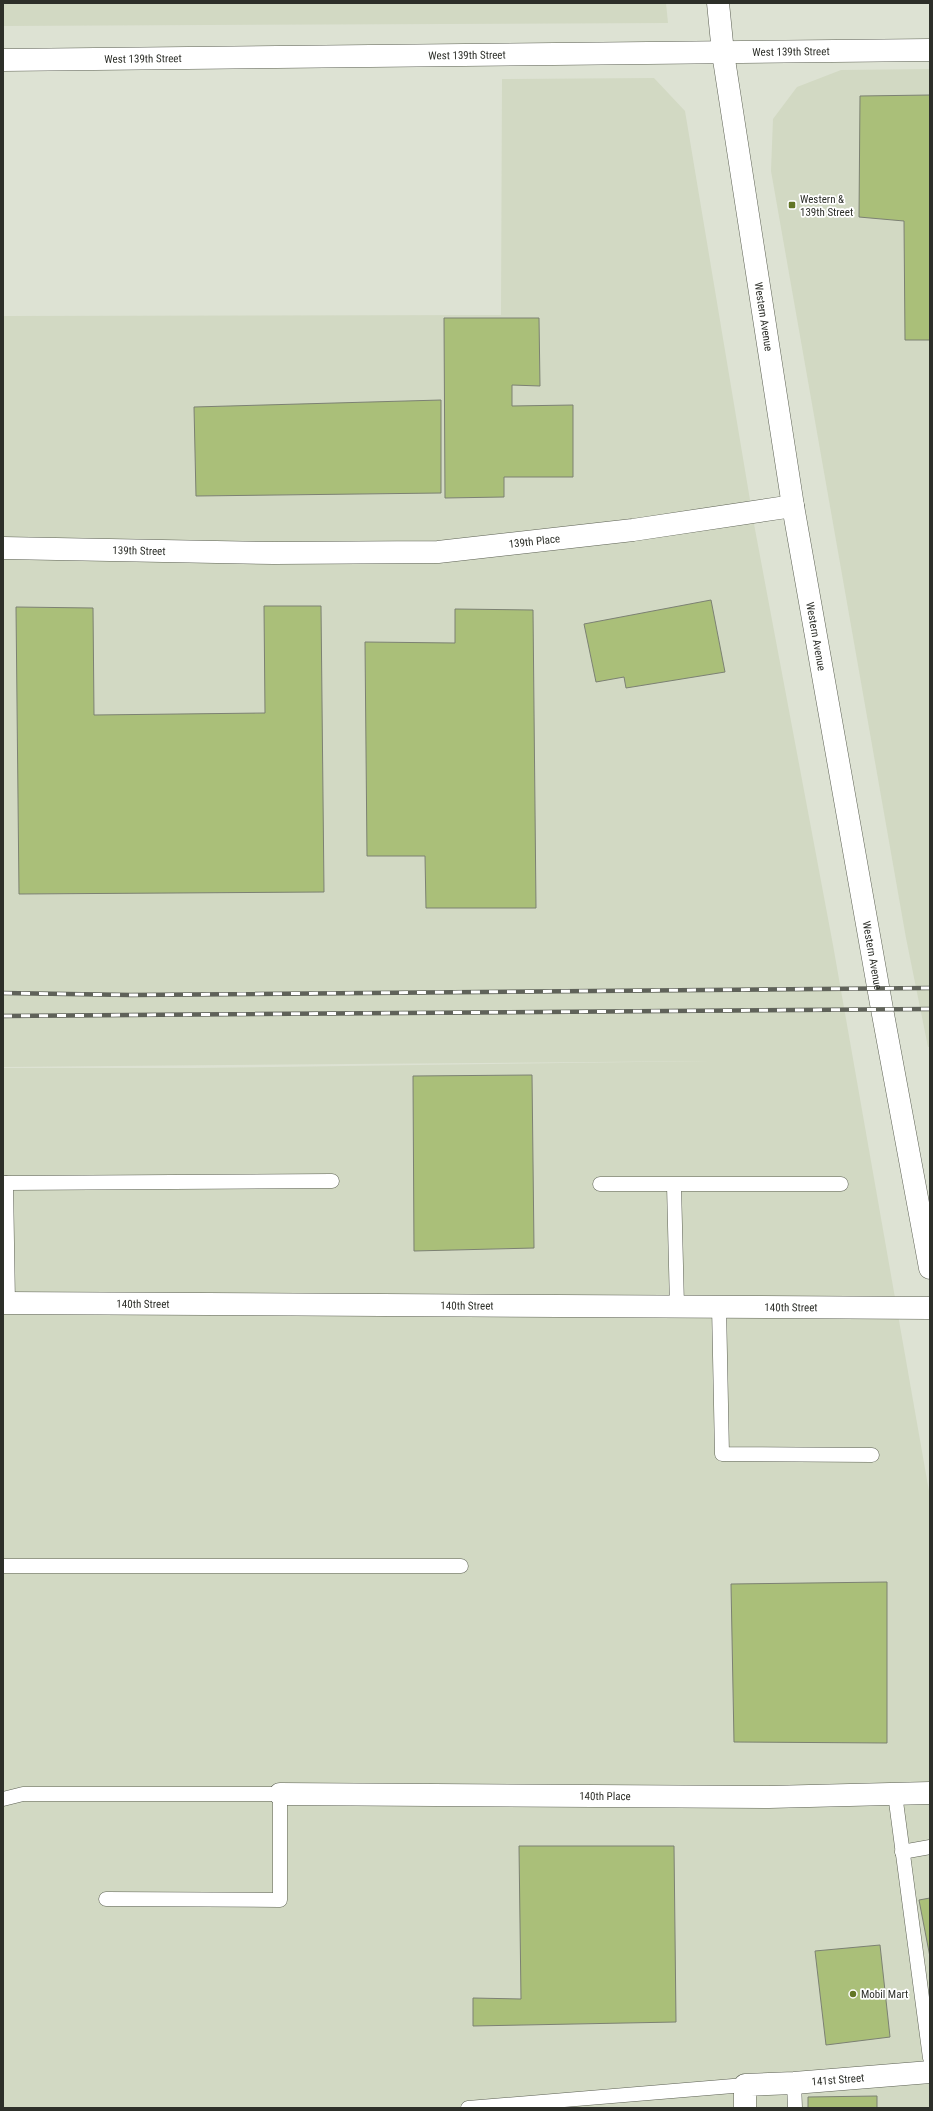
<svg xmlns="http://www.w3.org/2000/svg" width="933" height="2111" font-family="'Roboto Condensed',sans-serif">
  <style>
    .built { fill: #d2d9c3 }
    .building { fill: #aabf79; stroke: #7c8173 }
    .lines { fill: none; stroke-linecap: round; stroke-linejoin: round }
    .service-casing { stroke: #5c6053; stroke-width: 15 }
    .minor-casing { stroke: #5c6053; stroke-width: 23 }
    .secondary-casing { stroke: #5c6053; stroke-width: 23 }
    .service { stroke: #fff; stroke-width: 14 }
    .minor { stroke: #fff; stroke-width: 22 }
    .secondary { stroke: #fff; stroke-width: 22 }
    .rail-casing { stroke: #5f6259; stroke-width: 4.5 }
    .rail { stroke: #fff; stroke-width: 3; stroke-dasharray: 9; stroke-linecap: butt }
    .poi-dot { fill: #627625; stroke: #fff; stroke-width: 1.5 }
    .labels { text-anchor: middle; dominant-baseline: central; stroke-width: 3.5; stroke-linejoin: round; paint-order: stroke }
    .street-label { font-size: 11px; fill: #2d2f29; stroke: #fff }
    .poi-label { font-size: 11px; fill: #2d2f29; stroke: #fff; text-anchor: start }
  </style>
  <rect width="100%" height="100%" fill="#dde2d3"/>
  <g class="built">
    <path d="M3,3h663l2,20 -665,3z"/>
    <path d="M930,69v978h-2l-22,-109 -135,-767 2,-52 24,-32 44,-17z"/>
    <path d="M654,78l31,33 69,413 79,421 97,552v611h-927v-1040h191l516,-7 -707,6v-751l498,-1 1,-236z"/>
  </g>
  <g class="building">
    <path d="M930,95v245h-25l-1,-119 -45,-4 1,-121z"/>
    <path d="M444,318h95l1,68 -28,-1v21l61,-1v72h-69v20l-59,1z"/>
    <path d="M441,400v93l-245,3 -2,-89z"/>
    <path d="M711,600l14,72 -99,16 -2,-11 -28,5 -12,-58z"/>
    <path d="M264,606h57l3,286 -305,2 -3,-287 77,1 1,107 171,-2z"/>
    <path d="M455,609l78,1 3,298h-110l-1,-52h-58l-2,-214 90,1z"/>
    <path d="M532,1075l2,173 -120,3 -1,-175z"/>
    <path d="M887,1582v161l-153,-1 -3,-158z"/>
    <path d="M519,1846h155l2,176 -203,4v-28l48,1z"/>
    <path d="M930,1898v59l-11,-57z"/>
    <path d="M880,1945l10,92 -64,8 -11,-94z"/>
    <path d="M877,2096v12h-69v-11z"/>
  </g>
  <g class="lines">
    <defs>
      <g id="service">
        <path d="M3,1183h3l2,120"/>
        <path d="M6,1183l326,-2"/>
        <path d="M600,1184h241"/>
        <path d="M674,1185l3,121"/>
        <path d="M719,1306l3,148 150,1"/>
        <path d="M3,1566h458"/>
        <path d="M895,1794l35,264"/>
        <path d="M3,1799l20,-5h257v106l-174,-1"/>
        <path d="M902,1852l28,-5"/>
        <path d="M794,2083l1,25"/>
        <path d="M468,2108l277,-23"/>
      </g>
      <g id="minor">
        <path id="s1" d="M3,60l927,-10"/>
        <path id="s2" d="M3,548l271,5 164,-1 195,-22 160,-24"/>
        <path id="s3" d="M3,1303l927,5"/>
        <path id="s4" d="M280,1794l489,3 161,-4"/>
        <path id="s5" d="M745,2108v-23l49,-2 136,-11"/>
      </g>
      <g id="secondary">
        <path id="s6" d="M718,3l5,50 70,453 89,503 48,259"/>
      </g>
    </defs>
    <use href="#service" class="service-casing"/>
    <use href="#minor" class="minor-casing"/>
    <use href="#secondary" class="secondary-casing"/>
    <use href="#service" class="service"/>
    <use href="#minor" class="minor"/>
    <use href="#secondary" class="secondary"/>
    <defs>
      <g id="rail">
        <path d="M3,993l128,2 799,-7"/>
        <path d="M3,1016l927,-7"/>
      </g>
    </defs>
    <use href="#rail" class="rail-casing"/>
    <use href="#rail" class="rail"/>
  </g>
  <g class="poi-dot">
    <rect x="788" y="201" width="8" height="8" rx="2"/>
    <circle cx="853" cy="1994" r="4"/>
  </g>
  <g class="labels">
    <g class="street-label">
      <text stroke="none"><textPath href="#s1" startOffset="788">West 139th Street</textPath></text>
      <text stroke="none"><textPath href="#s1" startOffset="464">West 139th Street</textPath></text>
      <text stroke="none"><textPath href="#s1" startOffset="140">West 139th Street</textPath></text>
      <text stroke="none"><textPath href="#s6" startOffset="317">Western Avenue</textPath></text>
      <text stroke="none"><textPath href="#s2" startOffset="532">139th Place</textPath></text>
      <text stroke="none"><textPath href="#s2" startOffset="136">139th Street</textPath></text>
      <text stroke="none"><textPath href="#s6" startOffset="641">Western Avenue</textPath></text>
      <text stroke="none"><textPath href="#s6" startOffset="965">Western Avenue</textPath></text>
      <text stroke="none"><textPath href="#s3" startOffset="140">140th Street</textPath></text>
      <text stroke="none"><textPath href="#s3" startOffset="464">140th Street</textPath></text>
      <text stroke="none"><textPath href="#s3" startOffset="788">140th Street</textPath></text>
      <text stroke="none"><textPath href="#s4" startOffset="325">140th Place</textPath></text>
      <text stroke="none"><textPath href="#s5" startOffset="116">141st Street</textPath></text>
    </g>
    <g class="poi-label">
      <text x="800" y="199">Western &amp;<tspan x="800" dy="13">139th Street</tspan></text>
      <text x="861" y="1994">Mobil Mart</text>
    </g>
  </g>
  <rect width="933" height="2111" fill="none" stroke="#2d2f29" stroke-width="8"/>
</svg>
